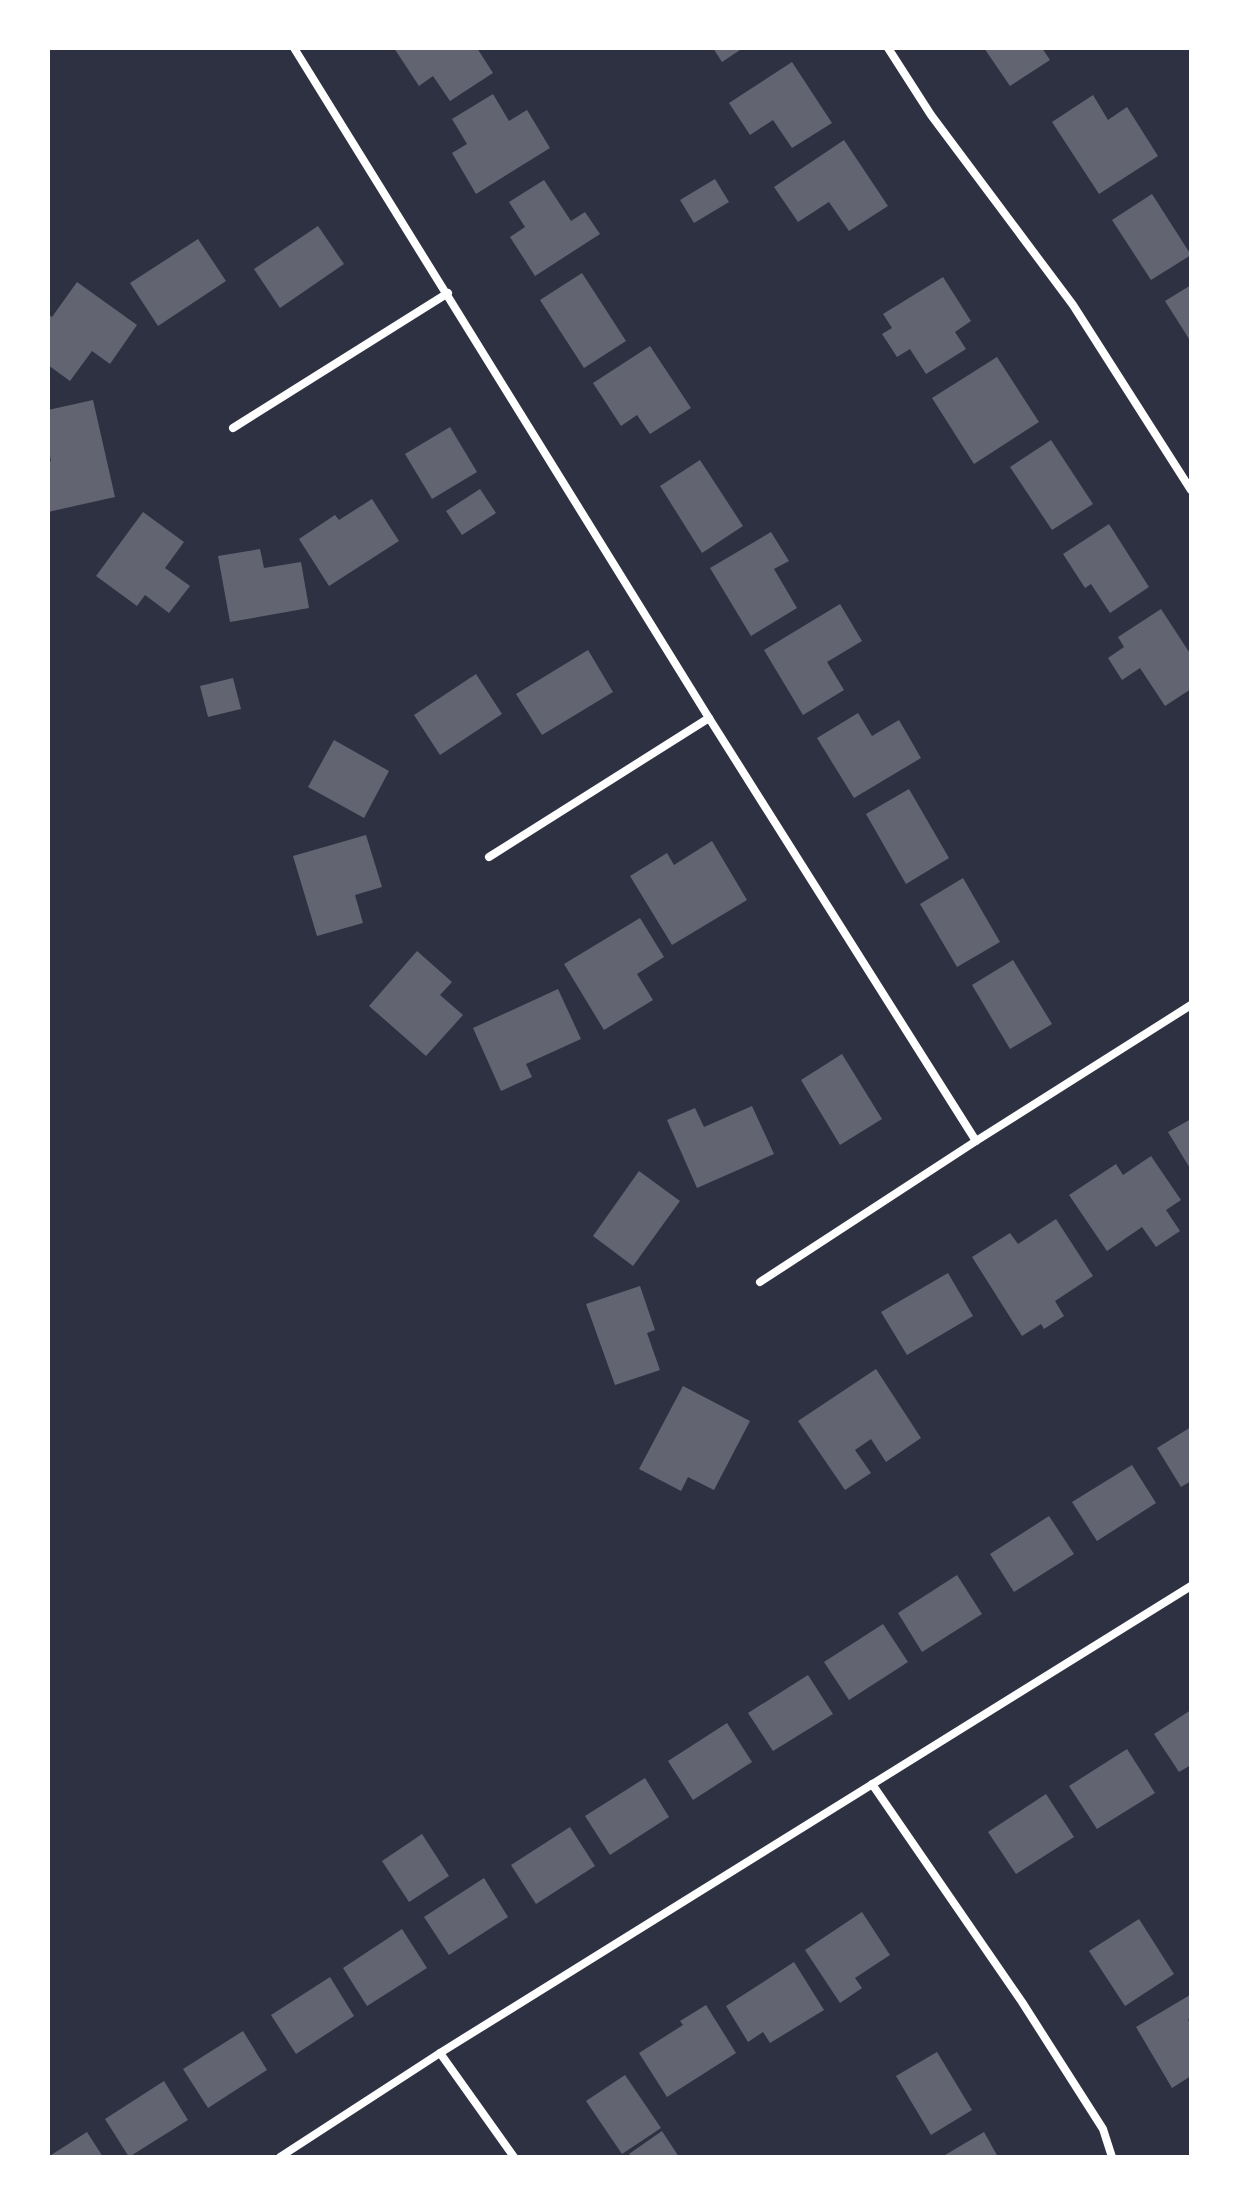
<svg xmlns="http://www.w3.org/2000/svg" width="1239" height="2205" font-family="Commissioner,sans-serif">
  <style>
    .building { fill: #626471 }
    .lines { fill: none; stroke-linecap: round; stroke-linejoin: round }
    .minor { stroke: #fff; stroke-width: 8 }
  </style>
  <rect width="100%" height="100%" fill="#2d3142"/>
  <g class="building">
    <path d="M394,48h83l16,25 -43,28 -17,-25 -14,10z"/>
    <path d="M713,48h30l-21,14z"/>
    <path d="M984,48h58l8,12 -40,26z"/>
    <path d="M792,62l40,61 -40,25 -19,-28 -23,15 -21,-32z"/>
    <path d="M493,94l16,27 18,-11 23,38 -74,46 -24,-41 15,-9 -15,-25z"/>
    <path d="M1093,95l15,25 19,-13 31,49 -59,38 -47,-72z"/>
    <path d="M844,140l44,66 -39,25 -20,-29 -31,20 -24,-35z"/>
    <path d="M715,179l14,23 -35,21 -14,-23z"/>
    <path d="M544,180l27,41 14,-9 15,22 -65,42 -25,-39 15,-10 -16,-25z"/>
    <path d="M1152,194l39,61 -40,25 -39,-60z"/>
    <path d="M318,226l26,38 -64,44 -26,-39z"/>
    <path d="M198,239l28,42 -68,45 -28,-43z"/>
    <path d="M582,273l44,68 -42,27 -44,-68z"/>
    <path d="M943,277l28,44 -16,11 11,17 -40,25 -16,-25 -13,8 -15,-23 10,-6 -9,-14z"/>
    <path d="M77,282l60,43 -27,39 -18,-13 -22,30 -22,-16v-51l4,3z"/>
    <path d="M1191,285v57l-26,-41z"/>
    <path d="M650,346l41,62 -41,26 -13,-19 -16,11 -28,-43z"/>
    <path d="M997,357l42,65 -65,42 -42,-66z"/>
    <path d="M93,400l22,97 -67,15v-50l3,-1 -3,-16v-35z"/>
    <path d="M450,427l27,45 -45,27 -27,-45z"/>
    <path d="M1051,440l42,64 -41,26 -42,-63z"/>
    <path d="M700,460l43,66 -41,27 -42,-67z"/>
    <path d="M480,489l16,24 -34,22 -16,-24z"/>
    <path d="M372,499l27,42 -70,45 -30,-47 36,-24 4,5z"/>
    <path d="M143,512l41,30 -19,26 25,18 -21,27 -24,-18 -8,11 -41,-30z"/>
    <path d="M1109,524l40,63 -39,26 -19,-29 -6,4 -22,-34z"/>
    <path d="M771,532l18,29 -15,8 23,39 -46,28 -41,-68z"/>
    <path d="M260,549l4,19 37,-6 8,46 -79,14 -12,-66z"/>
    <path d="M840,604l22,37 -35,21 17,28 -41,25 -39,-65z"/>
    <path d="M1161,609l30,46v34l-26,17 -25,-38 -18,12 -14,-22 16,-11 -6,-10z"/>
    <path d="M588,650l25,42 -71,43 -26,-41z"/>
    <path d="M476,674l26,40 -62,41 -26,-40z"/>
    <path d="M233,678l8,31 -33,8 -8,-31z"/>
    <path d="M858,713l14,23 27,-16 22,38 -67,40 -37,-60z"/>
    <path d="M334,740l55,31 -25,47 -56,-31z"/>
    <path d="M909,789l40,69 -43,26 -40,-70z"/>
    <path d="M366,835l16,52 -27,8 8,28 -46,13 -24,-80z"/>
    <path d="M712,841l35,59 -75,45 -42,-69 37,-23 7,12z"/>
    <path d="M963,878l37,64 -43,25 -37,-63z"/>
    <path d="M640,918l24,39 -27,17 16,26 -49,30 -40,-66z"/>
    <path d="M417,951l35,31 -12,13 23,20 -37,41 -57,-50z"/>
    <path d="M1013,960l39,64 -42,25 -38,-64z"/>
    <path d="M558,989l23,50 -55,25 6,13 -31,14 -28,-63z"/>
    <path d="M842,1054l40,65 -42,26 -39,-65z"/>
    <path d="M752,1106l22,48 -77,34 -30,-68 28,-12 9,19z"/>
    <path d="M1191,1119v51l-23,-38z"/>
    <path d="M1151,1156l30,44 -15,10 14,21 -24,16 -14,-20 -35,24 -38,-56 47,-31 7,11z"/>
    <path d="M639,1171l41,30 -47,65 -40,-30z"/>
    <path d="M1056,1219l37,57 -38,25 9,15 -20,13 -3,-5 -19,12 -50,-79 38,-24 8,11z"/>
    <path d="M948,1273l25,43 -66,39 -26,-43z"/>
    <path d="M640,1286l15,44 -8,3 13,37 -45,15 -29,-81z"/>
    <path d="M876,1369l45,69 -35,24 -15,-23 -16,11 16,23 -26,17 -47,-69z"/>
    <path d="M683,1386l67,35 -36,69 -26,-13 -7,14 -42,-22z"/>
    <path d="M1191,1427v54l-10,6 -24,-39z"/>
    <path d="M1132,1465l24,38 -59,38 -25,-39z"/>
    <path d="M1049,1516l25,38 -60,38 -24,-38z"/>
    <path d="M957,1575l25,39 -60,38 -24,-39z"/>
    <path d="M883,1624l25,38 -59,38 -25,-38z"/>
    <path d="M808,1675l25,39 -60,37 -25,-38z"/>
    <path d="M1191,1710v55l-12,7 -25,-38z"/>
    <path d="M727,1723l25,39 -59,38 -25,-39z"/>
    <path d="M1127,1749l28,44 -58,36 -28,-43z"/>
    <path d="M645,1778l24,39 -59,38 -25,-39z"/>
    <path d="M1046,1794l28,43 -58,37 -28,-42z"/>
    <path d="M570,1827l25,39 -59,38 -25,-39z"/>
    <path d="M422,1834l27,42 -40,26 -27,-41z"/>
    <path d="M484,1878l24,39 -59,38 -25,-38z"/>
    <path d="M862,1912l28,43 -35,23 7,10 -22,15 -35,-53z"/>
    <path d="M1139,1919l35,55 -49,32 -36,-55z"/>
    <path d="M402,1929l25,39 -60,38 -24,-38z"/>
    <path d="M794,1962l30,48 -54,33 -7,-11 -15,10 -22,-36z"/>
    <path d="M330,1977l24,39 -58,38 -25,-39z"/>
    <path d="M1190,1995l1,23 -3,2 3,5v51l-19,12 -36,-61z"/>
    <path d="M706,2005l30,48 -69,44 -28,-44 44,-28 -3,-4z"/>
    <path d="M243,2031l24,39 -59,38 -25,-39z"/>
    <path d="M937,2052l35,58 -41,25 -35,-59z"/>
    <path d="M625,2075l36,53 -39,26 -36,-53z"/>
    <path d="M164,2081l24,39 -59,37 -24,-38z"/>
    <path d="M662,2131l17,26h-48l-2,-3z"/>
    <path d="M87,2132l16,25h-55z"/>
    <path d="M984,2132l14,25h-51l-2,-2z"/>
  </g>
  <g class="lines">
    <g class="minor">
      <path d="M294,48l415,670 267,423"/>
      <path d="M888,48l43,67 142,190 118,185"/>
      <path d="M233,428l215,-135"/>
      <path d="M489,857l220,-139"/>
      <path d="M760,1282l216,-141 215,-136"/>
      <path d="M872,1784l150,218 81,127 9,28"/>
      <path d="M440,2053l74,104"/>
      <path d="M280,2157l160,-104 751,-467"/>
    </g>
  </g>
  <rect width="1239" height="2205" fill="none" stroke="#ffffff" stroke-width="100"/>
</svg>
